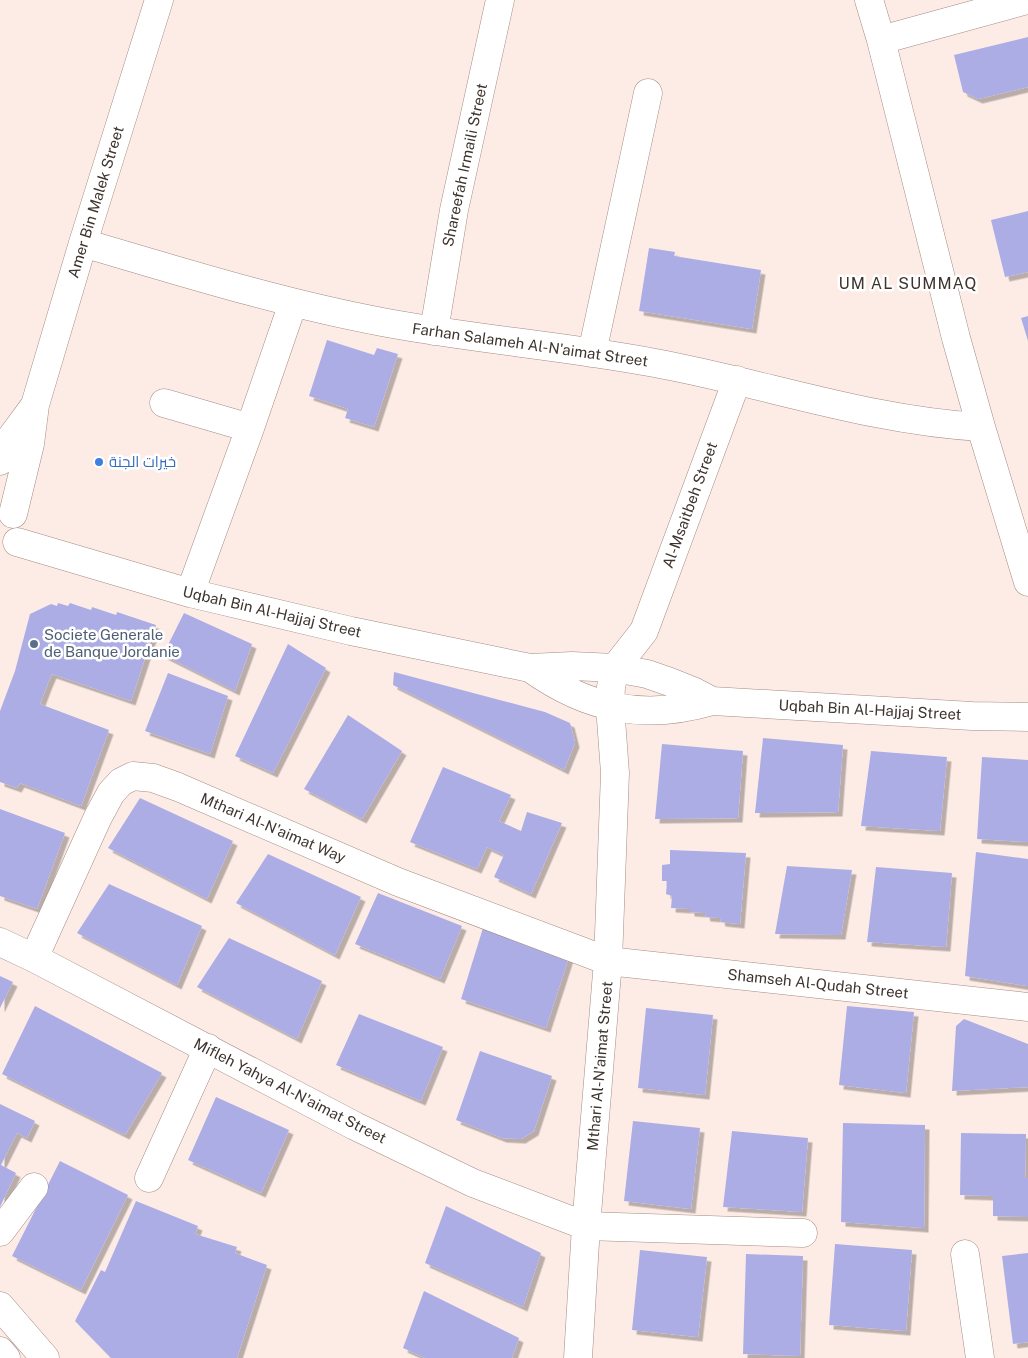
<svg xmlns="http://www.w3.org/2000/svg" width="1028" height="1358" viewBox="0 0 1028 1358" font-family="'Public Sans',Cairo,sans-serif">
	<defs>
		<filter id="shadow"><feDropShadow dx="4.5" dy="4.5" stdDeviation="0" flood-color="#0004"/></filter>
	</defs>
	<rect width="100%" height="100%" fill="#fdece6"/>
	<path fill="#adade6" filter="url(#shadow)" d="M1028 37V87L978 99 963 92 954 55Z
		M1028 211V272L1005 277 991 220Z
		M649 248 675 252 674 256 761 270 752 329 639 311Z
		M1028 316V341L1021 318Z
		M327 340 374 355 377 348 398 354 374 427 345 418 348 409 309 396Z
		M58 603 68 606 70 603 91 610 92 607 116 615 117 612 156 625 131 701 52 674 48 683 40 704 109 730 81 806 20 783 17 788 0 782V711L15 671 30 614 51 604 57 606Z
		M184 613 252 644 235 691 163 655Z
		M288 644 326 668 273 773 235 756Z
		M394 672 545 712 570 723 575 743 564 770 393 685Z
		M168 673 228 696 210 754 145 731Z
		M348 715 402 751 362 819 304 789Z
		M763 738 843 745 838 812 755 813Z
		M662 744 743 751 738 818 655 819Z
		M871 751 947 757 940 831 861 826Z
		M982 757 1028 760V842L977 839Z
		M443 767 511 795 499 821 521 831 527 812 562 823 531 894 494 877 504 855 487 847 477 869 410 842Z
		M140 798 233 841 207 899 108 848Z
		M0 809 65 833 37 909 0 896Z
		M670 850 746 853 740 924 721 922 720 918 706 917 705 913 690 912V909L671 908 672 896 666 894 667 881H662V865L670 864Z
		M976 852 1028 859V986L965 976Z
		M268 854 361 897 335 955 236 903Z
		M787 866 852 870 841 935 775 934Z
		M876 867 952 873 946 947 867 942Z
		M109 884 202 926 177 985 77 933Z
		M378 893 462 926 440 979 355 944Z
		M483 928 569 957 546 1028 461 999Z
		M229 938 322 981 297 1039 197 987Z
		M0 976 13 982 0 1008Z
		M35 1006 162 1073 125 1135 2 1074Z
		M847 1006 914 1012 906 1093 839 1085Z
		M646 1008 713 1015 705 1095 638 1088Z
		M359 1014 443 1047 421 1101 336 1065Z
		M964 1019 1028 1044V1087L952 1091 956 1026Z
		M480 1051 552 1076 534 1131 521 1139 502 1138 456 1120Z
		M216 1097 289 1130 261 1193 188 1160Z
		M0 1104 35 1121 27 1138 17 1133 1 1165 16 1173 0 1207Z
		M633 1121 700 1128 691 1209 624 1201Z
		M843 1123 925 1125 924 1228 841 1222Z
		M732 1131 808 1138 802 1212 723 1207Z
		M961 1133 1026 1134 1025 1178H1028V1217L993 1216V1196L960 1195Z
		M60 1161 128 1195 81 1290 12 1256Z
		M136 1201 198 1226 195 1234 237 1247 235 1253 267 1265 237 1358H111L75 1321 101 1270 105 1272Z
		M446 1206 541 1253 523 1307 425 1263Z
		M835 1244 912 1250 906 1331 829 1325Z
		M640 1250 707 1257 698 1337 632 1330Z
		M1028 1253V1342L1013 1344 1002 1256Z
		M746 1254 803 1256 800 1356 743 1354Z
		M424 1291 519 1338 512 1358H425L403 1348Z"/>
	<g fill="none" stroke-linecap="round" stroke-linejoin="round">
		<g stroke="#a58c82" stroke-width="29">
			<path id="minor" d="M869 0 881 40 956 338 981 427 1028 582
				M881 40 1027 0
				M83 243C182 272 281 303 382 322 472 339 565 346 655 363 764 383 870 421 981 427
				M434 331 454 210 500 0
				M592 353 648 93
				M164 403 250 428
				M0 461 10 439 33 408
				M13 514 30 444 35 405 83 243 159 0
				M17 542 190 593 351 631 530 668 572 666 615 668 647 674 670 682 695 692 712 701
				M190 593 250 428 293 303
				M530 668C587 709 644 721 712 701L972 716 1028 717
				M0 942 34 958 355 1126 473 1183 586 1226 803 1233
				M34 958 98 817 111 793 121 782 133 776 153 778 178 787 398 882 608 961 1028 1007
				M149 1178 208 1048
				M0 1232 34 1187
				M965 1254 980 1358
				M0 1306 45 1358
				M0 1351 6 1358
				M578 1358 586 1226 608 961 615 773 610 706 611 687 615 668 644 631 737 380"/>
		</g>
		<use href="#minor" stroke="#fff" stroke-width="28"/>
	</g>
	<circle fill="#3f7fe0" stroke="#fff" stroke-width="2" cx="99" cy="462" r="5"/>
	<circle fill="#5c6f8a" stroke="#fff" stroke-width="2" cx="34" cy="644" r="5"/>
	<g text-anchor="middle" stroke-width="5" stroke-linejoin="round" paint-order="stroke">
		<g font-size="15" fill="#3e342f" stroke="#fff">
			<text transform="translate(465 165) rotate(-78)" y="5">Shareefah Irmaili Street</text>
			<text transform="translate(96 202) rotate(-73)" y="5">Amer Bin Malek Street</text>
			<text transform="translate(530 345) rotate(8)" y="5">Farhan Salameh Al-N'aimat Street</text>
			<text transform="translate(690 505) rotate(-70)" y="5">Al-Msaitbeh Street</text>
			<text transform="translate(272 612) rotate(13)" y="5">Uqbah Bin Al-Hajjaj Street</text>
			<text transform="translate(870 710) rotate(3)" y="5">Uqbah Bin Al-Hajjaj Street</text>
			<text transform="translate(273 828) rotate(23)" y="5">Mthari Al-N'aimat Way</text>
			<text transform="translate(818 984) rotate(6)" y="5">Shamseh Al-Qudah Street</text>
			<text transform="translate(600 1066) rotate(-85)" y="5">Mthari Al-N'aimat Street</text>
			<text transform="translate(290 1091) rotate(27)" y="5">Mifleh Yahya Al-N'aimat Street</text>
		</g>
		<g font-size="15" fill="#366cbe" stroke="#fff" text-anchor="start">
			<text x="109" y="467">خيرات الجنة</text>
		</g>
		<g font-size="15" fill="#4e5e75" stroke="#fff" text-anchor="start">
			<text x="44" y="640">Societe Generale<tspan x="44" dy="17">de Banque Jordanie</tspan></text>
		</g>
		<g font-size="16" letter-spacing="1" fill="#3e342f" stroke="#fff">
			<text x="908" y="289">UM AL SUMMAQ</text>
		</g>
	</g>
</svg>
